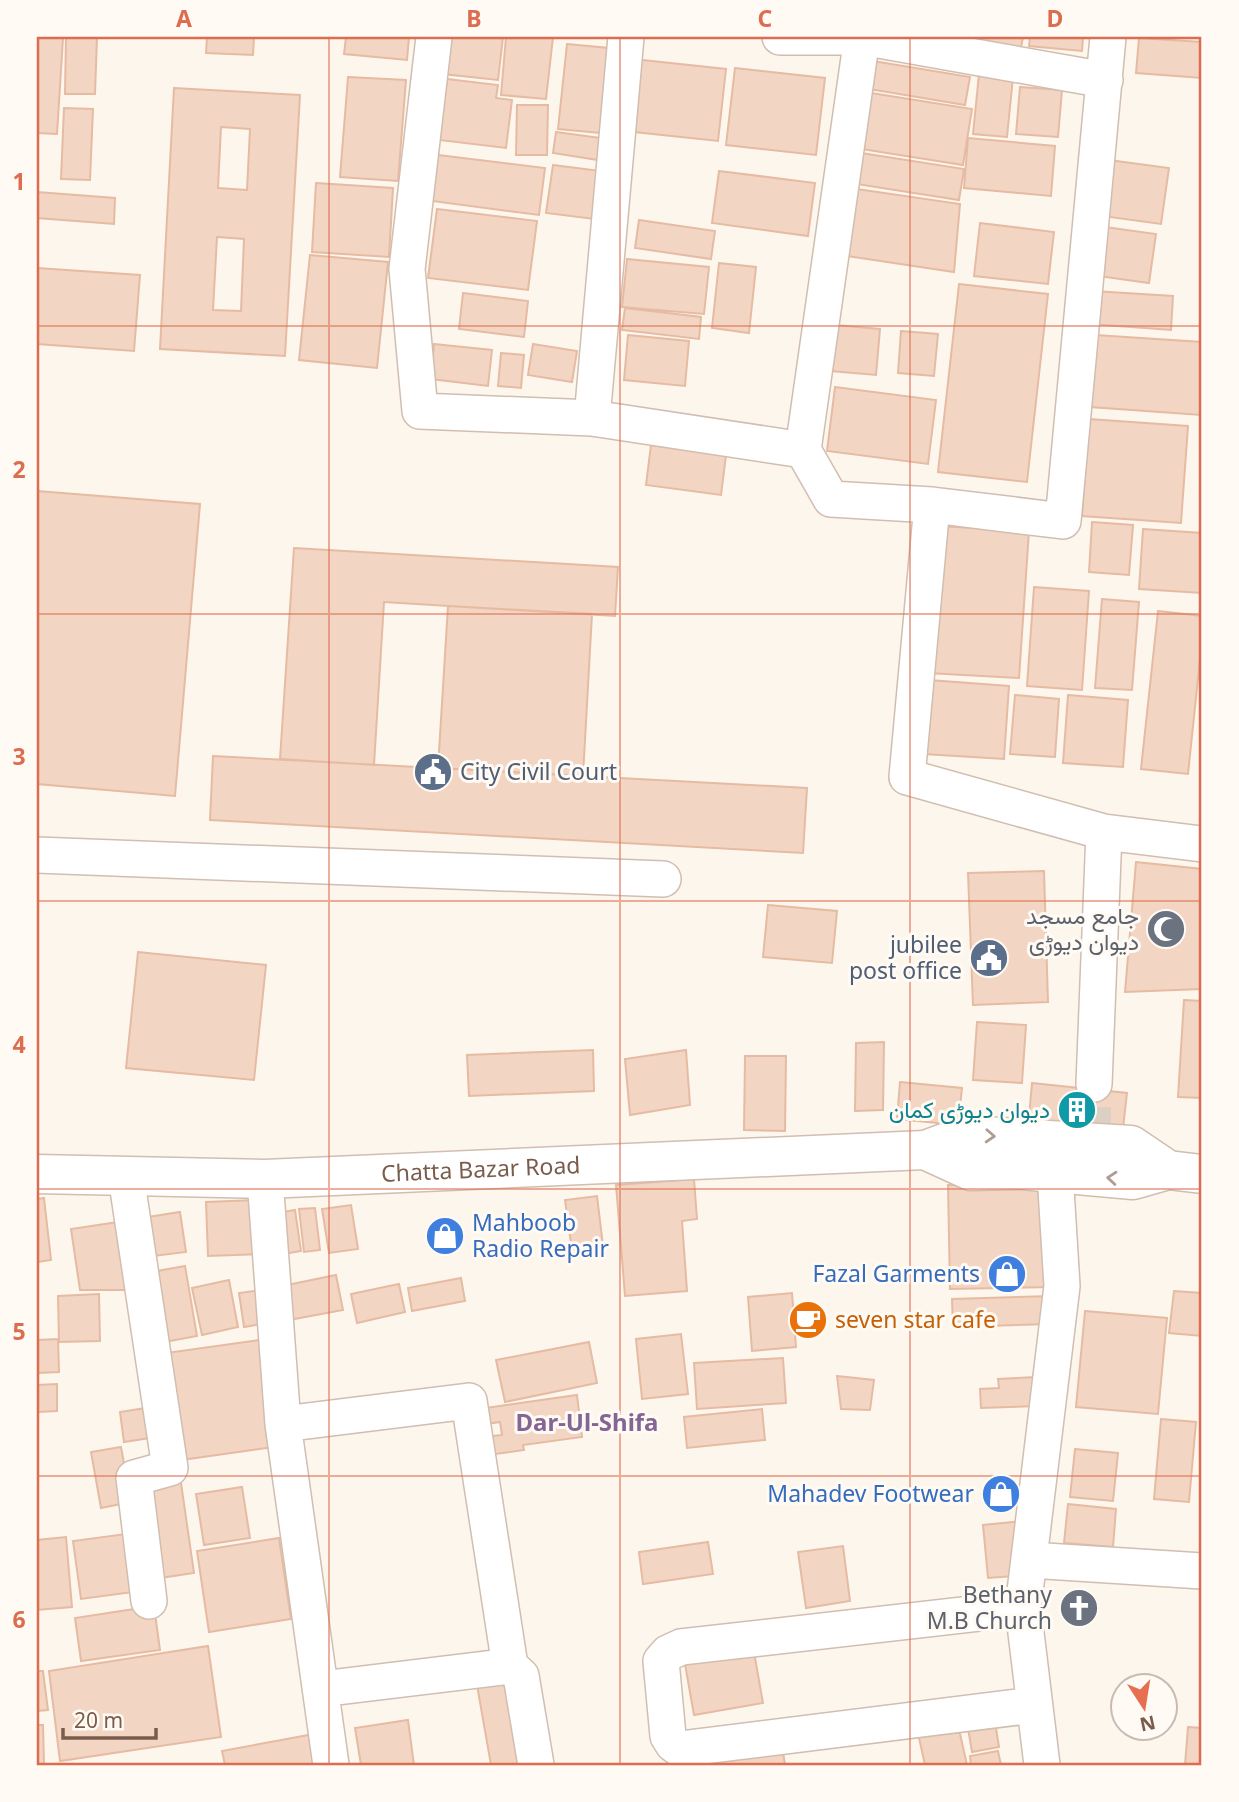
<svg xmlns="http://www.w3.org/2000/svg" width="1239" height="1802" viewBox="0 0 1239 1802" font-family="'Noto Sans',Vazirmatn,sans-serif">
	<rect width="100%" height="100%" fill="#fdf6ec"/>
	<path fill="#f3d5c3" stroke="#e6bba3" stroke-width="2" fill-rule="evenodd" d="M37 37 63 38 57 134 37 133Z
		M66 37H97L95 94H65Z
		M207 37H254L253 55 206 53Z
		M346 37H409L407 60 344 54Z
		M448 37H503L498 80 443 74Z
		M506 37H553L546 99 501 95Z
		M918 37H1023L1020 53Z
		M1030 37H1083L1082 51 1029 46Z
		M1139 38 1202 42V78L1136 73Z
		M567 44 609 48 600 133 558 129Z
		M633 59 726 69 718 141 625 131Z
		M867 60 970 77 965 105 863 88Z
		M735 68 825 78 816 155 726 145Z
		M979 74 1013 77 1007 137 973 134Z
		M348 77 406 80 398 181 340 177Z
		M447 79 498 85 496 98 512 100 506 148 439 140Z
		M1020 87 1062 90 1058 137 1016 134Z
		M174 88 300 95 285 356 160 349ZM221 127 250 129 247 190 218 188ZM217 237 244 239 241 311 213 310Z
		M865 92 972 109 963 165 855 148Z
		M517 105H548L547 155H516Z
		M64 108 93 109 90 180 61 179Z
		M556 132 601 138 598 160 553 153Z
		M968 138 1055 146 1051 196 964 188Z
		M855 152 964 169 959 200 850 183Z
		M438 155 545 168 539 215 432 201Z
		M1109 160 1169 168 1161 224 1102 216Z
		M553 165 601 171 594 219 546 213Z
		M719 171 815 183 808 236 712 223Z
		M316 183 393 188 389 257 312 252Z
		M850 188 960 204 954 272 840 255Z
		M37 192 115 198 114 224 37 218Z
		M437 209 537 221 528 290 428 278Z
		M639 220 715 231 711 259 635 248Z
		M980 223 1054 232 1048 284 974 276Z
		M1105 227 1156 234 1149 283 1098 276Z
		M310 255 388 262 377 368 299 360Z
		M627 259 709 267 704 314 622 307Z
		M719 263 756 267 749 333 712 328Z
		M37 268 140 275 134 351 37 344Z
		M959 284 1048 294 1027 482 938 472Z
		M1093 291 1173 296 1171 330 1091 324Z
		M463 293 528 301 524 337 459 329Z
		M625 308 701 317 699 339 622 330Z
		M835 325 880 329 876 375 831 371Z
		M901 331 938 334 934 376 898 373Z
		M628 335 689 341 685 386 624 380Z
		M1095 335 1202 342 1201 415 1090 407Z
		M434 344 492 350 488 386 431 379Z
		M533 344 577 351 572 382 528 375Z
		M501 353 524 355 521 388 498 386Z
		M835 387 936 400 928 464 827 451Z
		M1089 419 1188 426 1181 523 1082 516Z
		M651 445 726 455 721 495 646 485Z
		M37 491 200 504 175 796 37 784Z
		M1092 522 1133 525 1129 575 1089 572Z
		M938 526 1029 531 1019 678 928 673Z
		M1143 529 1202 533V593L1139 589Z
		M294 548 618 567 615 616 384 602 374 765 280 759Z
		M1034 587 1089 591 1082 690 1027 686Z
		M1102 599 1139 602 1132 690 1095 688Z
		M448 606 592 614 583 776 438 768Z
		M1158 611 1202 616V640L1188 774 1141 769Z
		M929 680 1009 686 1004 759 924 754Z
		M1015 695 1059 699 1055 757 1010 754Z
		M1068 695 1128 700 1123 767 1063 763Z
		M213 756 807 788 803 853 210 820Z
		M1136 862 1202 869V989L1125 992Z
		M1044 871 1048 1002 973 1005 968 873Z
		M768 905 837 911 832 963 763 957Z
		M138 952 266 965 254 1080 126 1068Z
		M1184 1000 1202 1001V1098L1178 1097Z
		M977 1022 1026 1025 1022 1083 973 1080Z
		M884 1042 883 1110 855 1111 856 1043Z
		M593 1050 594 1091 469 1096 467 1055Z
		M686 1050 690 1105 630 1115 625 1059Z
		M745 1056H786L785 1131 744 1130Z
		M900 1082 962 1088 958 1125 897 1119Z
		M1032 1083 1127 1093 1122 1137 1028 1128Z
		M694 1179 697 1219 682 1221 687 1291 625 1296 616 1185Z
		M1048 1183 1050 1287 950 1289 948 1185Z
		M597 1196 604 1254 573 1258 565 1200Z
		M44 1198 51 1260 37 1262V1199Z
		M259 1200 261 1254 208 1256 206 1202Z
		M351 1205 358 1249 329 1253 322 1209Z
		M315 1208 320 1250 304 1252 299 1209Z
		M295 1210 301 1251 283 1254 277 1213Z
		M180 1212 186 1252 146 1257 141 1218Z
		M125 1221 136 1290H80L71 1229Z
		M185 1266 197 1336 159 1343 146 1273Z
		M336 1275 343 1310 289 1320 282 1286Z
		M461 1278 465 1301 412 1311 408 1288Z
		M229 1280 238 1327 202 1335 192 1288Z
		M399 1284 405 1312 357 1323 351 1294Z
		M261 1290 267 1323 244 1327 239 1293Z
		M1174 1291 1202 1293V1336L1169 1333Z
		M792 1293 796 1347 752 1351 748 1297Z
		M99 1294 100 1341 59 1342 58 1296Z
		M1050 1296 1051 1324 953 1327 952 1299Z
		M1085 1311 1167 1318 1158 1414 1076 1407Z
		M681 1334 688 1394 642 1399 636 1339Z
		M58 1339 59 1372 37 1373V1340Z
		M259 1340 274 1447 174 1461 159 1354Z
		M589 1342 597 1383 505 1402 496 1360Z
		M783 1358 786 1403 697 1409 694 1363Z
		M837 1376 874 1380 870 1410 841 1409Z
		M1036 1377 1037 1406 981 1408 980 1389 999 1388 998 1379Z
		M57 1384V1411L37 1412V1385Z
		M577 1395 582 1437 523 1445 524 1450 487 1455 485 1437 502 1435 500 1422 487 1424 485 1408Z
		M152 1407 157 1437 124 1442 120 1412Z
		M762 1409 765 1440 687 1448 684 1417Z
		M1161 1419 1196 1422 1189 1502 1154 1499Z
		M121 1447 131 1502 101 1508 91 1452Z
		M1075 1449 1118 1453 1113 1501 1070 1497Z
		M181 1483 194 1573 160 1578 147 1488Z
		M242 1487 250 1538 204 1545 196 1494Z
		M1068 1504 1116 1509 1113 1547 1064 1543Z
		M1022 1521 1027 1575 988 1578 983 1525Z
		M133 1533 141 1591 81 1599 73 1541Z
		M66 1537 72 1607 37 1610V1540Z
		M279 1538 291 1619 209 1632 197 1551Z
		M708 1542 713 1574 643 1584 639 1552Z
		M843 1546 850 1601 806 1608 798 1552Z
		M154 1606 160 1650 81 1661 75 1618Z
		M208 1646 221 1737 60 1761 49 1671Z
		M754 1652 763 1703 694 1715 685 1664Z
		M37 1671H43L48 1710 37 1711Z
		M516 1678 531 1765H491L477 1685Z
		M956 1716 967 1765H925L916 1724Z
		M408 1720 414 1765H361L355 1728Z
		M995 1722 999 1747 972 1752 968 1728Z
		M37 1725H43L44 1765H37Z
		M1188 1727 1202 1728V1765H1185Z
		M314 1734 319 1765H225L222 1751Z
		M782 1745 785 1765H675V1762Z
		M998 1751 1001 1765H971L970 1756Z"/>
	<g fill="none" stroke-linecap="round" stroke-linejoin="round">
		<path stroke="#dcd0c4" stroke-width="35" stroke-dasharray="35 18" stroke-linecap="butt" d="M1093 1142 1094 1084"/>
		<g stroke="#d1beb0" stroke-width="38">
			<path id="minor" d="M434 37 407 269 420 411 592 418 803 450 831 499 932 505 1063 521 1108 37
				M780 37H847
				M862 37 1105 80
				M592 418 626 37
				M803 450 862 37
				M932 505 907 777 1104 832 1202 844
				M37 855 663 879
				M1094 1084 1104 832
				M126 1176 170 1468 134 1478 149 1601
				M265 1179 283 1424 331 1765
				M283 1424 469 1401 510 1666 521 1676 536 1765
				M1030 1560 1202 1571
				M1023 1608 681 1647 668 1653 661 1661 668 1736 673 1744 680 1749 1034 1705
				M321 1689 510 1666
				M1042 1765 1023 1608 1062 1286 1055 1173"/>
		</g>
		<g stroke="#d1beb0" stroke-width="41">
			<g id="tertiary">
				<path d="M925 1150 971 1171 1022 1170 1133 1180 1168 1170 1202 1174"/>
				<path id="s1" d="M37 1174 265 1179 925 1150 966 1135 1131 1145 1168 1170"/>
			</g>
		</g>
		<use href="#minor" stroke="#fff" stroke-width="35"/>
		<use href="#tertiary" stroke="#fff" stroke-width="38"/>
	</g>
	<defs><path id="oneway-chevron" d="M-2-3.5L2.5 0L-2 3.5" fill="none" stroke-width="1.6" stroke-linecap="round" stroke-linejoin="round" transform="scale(1.75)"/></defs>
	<g stroke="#af9d94">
		<use href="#oneway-chevron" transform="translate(990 1136) rotate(3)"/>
		<use href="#oneway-chevron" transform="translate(1112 1178) rotate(-175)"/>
	</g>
	<path fill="none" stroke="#dc6d51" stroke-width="2" stroke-opacity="0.55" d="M329 37V1765M620 37V1765M910 37V1765M37 326H1202M37 614H1202M37 901H1202M37 1189H1202M37 1476H1202"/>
	<defs>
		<g id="civic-disc" transform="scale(2.0125)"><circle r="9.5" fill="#5c6f8a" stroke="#fffaf3"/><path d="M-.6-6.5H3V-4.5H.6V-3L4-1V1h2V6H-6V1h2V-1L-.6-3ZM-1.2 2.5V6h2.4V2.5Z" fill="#fff"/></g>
		<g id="mosque-disc" transform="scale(2.0125)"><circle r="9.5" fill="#6b7280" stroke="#fffaf3"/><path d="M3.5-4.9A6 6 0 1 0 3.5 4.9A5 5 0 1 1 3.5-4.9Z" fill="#fff"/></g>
		<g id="building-disc" transform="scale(2.0125)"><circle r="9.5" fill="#0f9aa8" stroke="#fffaf3"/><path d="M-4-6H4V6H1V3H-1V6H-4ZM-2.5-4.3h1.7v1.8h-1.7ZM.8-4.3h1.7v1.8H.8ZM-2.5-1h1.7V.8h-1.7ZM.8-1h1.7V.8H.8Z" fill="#fff"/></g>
		<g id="shop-disc" transform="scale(2.0125)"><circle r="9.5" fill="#3f7fe0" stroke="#fffaf3"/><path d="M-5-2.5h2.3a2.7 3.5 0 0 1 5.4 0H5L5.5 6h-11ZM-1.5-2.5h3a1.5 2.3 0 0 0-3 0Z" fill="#fff"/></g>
		<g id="cafe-disc" transform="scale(2.0125)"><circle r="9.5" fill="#e8710a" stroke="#fffaf3"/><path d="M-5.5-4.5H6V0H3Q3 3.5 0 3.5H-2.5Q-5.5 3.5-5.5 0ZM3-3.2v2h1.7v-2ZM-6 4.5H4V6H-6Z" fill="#fff"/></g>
		<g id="church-disc" transform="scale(2.0125)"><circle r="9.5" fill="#6b7280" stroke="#fffaf3"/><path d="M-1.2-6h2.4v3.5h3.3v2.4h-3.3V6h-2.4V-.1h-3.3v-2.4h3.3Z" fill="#fff"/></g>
	</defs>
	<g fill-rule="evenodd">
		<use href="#civic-disc" x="433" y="772"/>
		<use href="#mosque-disc" x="1166" y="929"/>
		<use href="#civic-disc" x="989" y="958"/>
		<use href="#building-disc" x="1077" y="1110"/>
		<use href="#shop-disc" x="445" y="1236"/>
		<use href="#shop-disc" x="1007" y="1274"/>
		<use href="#cafe-disc" x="808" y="1320"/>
		<use href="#shop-disc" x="1001" y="1494"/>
		<use href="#church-disc" x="1079" y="1608"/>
	</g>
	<g text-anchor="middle" stroke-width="6" stroke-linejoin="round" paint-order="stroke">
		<g font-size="23" fill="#4e5e75" stroke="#fffaf3" text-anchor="start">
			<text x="460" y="780">City Civil Court</text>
			<text x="962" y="953" text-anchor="end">jubilee<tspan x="962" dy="26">post office</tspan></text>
		</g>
		<g font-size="23" fill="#5b616d" stroke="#fffaf3" text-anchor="end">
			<text x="1139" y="924">جامع مسجد<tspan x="1139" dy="26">دیوان دیوڑی</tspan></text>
			<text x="1052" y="1603">Bethany<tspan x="1052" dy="26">M.B Church</tspan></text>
		</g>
		<g font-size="23" fill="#0d838f" stroke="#fffaf3" text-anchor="end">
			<text x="1050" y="1118">دیوان دیوڑی کمان</text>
		</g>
		<g font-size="23" fill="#7a5c4d" stroke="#fffaf3">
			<text dy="8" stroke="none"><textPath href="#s1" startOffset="444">Chatta Bazar Road</textPath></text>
		</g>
		<g font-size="23" fill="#366cbe" stroke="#fffaf3" text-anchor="end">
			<text x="472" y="1231" text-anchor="start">Mahboob<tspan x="472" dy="26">Radio Repair</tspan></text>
			<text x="980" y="1282">Fazal Garments</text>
			<text x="974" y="1502">Mahadev Footwear</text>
		</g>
		<g font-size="23" fill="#c56008" stroke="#fffaf3" text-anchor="start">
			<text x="835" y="1328">seven star cafe</text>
		</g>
		<g font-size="24" font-weight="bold" fill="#846695" stroke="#fffaf3">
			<text x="587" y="1431">Dar-Ul-Shifa</text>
		</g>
	</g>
	<rect width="1239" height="1802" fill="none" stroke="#fffaf3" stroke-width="77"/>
	<g transform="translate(1144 1707) rotate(168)"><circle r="33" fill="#fffaf3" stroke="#cabbb1" stroke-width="2"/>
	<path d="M0-5L12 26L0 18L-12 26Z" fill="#e76f51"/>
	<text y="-10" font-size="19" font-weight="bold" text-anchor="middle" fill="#7a5c4d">N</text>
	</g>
	<path d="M63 1728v10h93v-10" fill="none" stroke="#7a5c4d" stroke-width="3.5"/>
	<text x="74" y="1728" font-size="21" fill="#7a5c4d" stroke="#fffaf3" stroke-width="5" paint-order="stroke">20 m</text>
	<rect x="38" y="38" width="1162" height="1726" fill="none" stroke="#dc6d51" stroke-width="2.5"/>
	<g font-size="23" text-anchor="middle" font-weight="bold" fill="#dc6d51">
		<text x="184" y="27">A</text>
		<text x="474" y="27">B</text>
		<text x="765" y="27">C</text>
		<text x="1055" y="27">D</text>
		<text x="19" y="190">1</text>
		<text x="19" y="478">2</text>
		<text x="19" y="765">3</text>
		<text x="19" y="1053">4</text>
		<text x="19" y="1340">5</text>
		<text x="19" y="1628">6</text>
	</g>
</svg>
